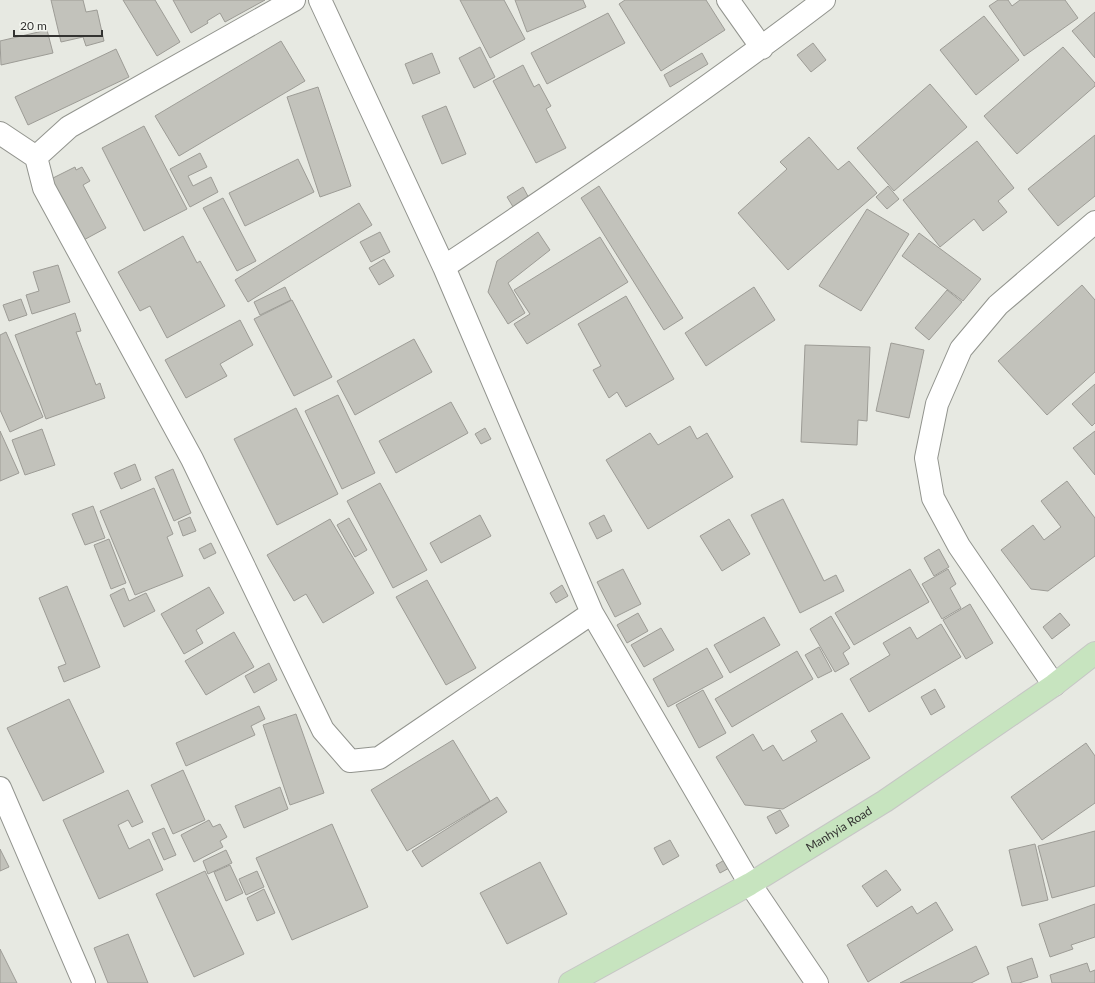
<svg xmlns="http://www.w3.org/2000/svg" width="1095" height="983" viewBox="0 0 1095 983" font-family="Lato,sans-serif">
	<rect width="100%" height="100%" fill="#e7e9e2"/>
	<path fill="#c2c2bb" stroke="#9d9c96" d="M51 0H83L86 12 97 10 104 41 86 46 83 37 61 42Z
		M123 0H155L180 42 157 56Z
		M173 0H265L225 22 220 13 207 21 208 23 191 33Z
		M460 0H504L525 39 490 58Z
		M515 0H583L586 7 527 32Z
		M625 0H706L725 30 661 71 619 4Z
		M998 0H1008L1012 6 1020 0H1065L1078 18 1024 56 989 6Z
		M1095 12V58L1072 31Z
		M608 13 625 43 547 84 531 53Z
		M984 16 1019 60 976 95 940 50Z
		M47 30 53 53 1 65 0 41Z
		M281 41 305 81 179 156 155 116Z
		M813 43 826 60 811 72 797 55Z
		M480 47 495 77 474 88 459 58Z
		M1063 47 1095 83V86L1017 154 984 116Z
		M116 49 129 77 28 125 15 97Z
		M432 53 440 73 413 84 405 64Z
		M702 53 708 64 670 87 664 75Z
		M523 65 534 87 539 84 551 106 546 109 566 148 536 163 493 81Z
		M930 84 967 127 894 191 857 148Z
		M318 87 351 186 320 197 287 97Z
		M446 106 466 154 442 164 422 116Z
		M144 126 187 209 144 231 102 148Z
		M1095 135V196L1058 226 1028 189Z
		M809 137 838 170 849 161 877 193 788 270 738 213 787 169 780 162Z
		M977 141 1014 188 998 201 1007 212 983 231 974 219 940 247 903 200Z
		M200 153 207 167 188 176 193 186 211 177 218 192 190 207 170 169Z
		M298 159 314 192 245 226 229 193Z
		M75 167 76 170 82 167 90 181 83 185 106 228 80 242 49 180Z
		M599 186 683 318 664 330 581 198Z
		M888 186 899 199 887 209 876 197Z
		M523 187 530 200 515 210 507 197Z
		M223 198 256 261 237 271 203 208Z
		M359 203 372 225 248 302 235 280Z
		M867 209 909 234 861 311 819 286Z
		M380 232 390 252 371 262 360 242Z
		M538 232 550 250 508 283 525 313 508 324 488 292 497 261Z
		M919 233 981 279 963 301 902 256Z
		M183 236 197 263 200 261 225 306 167 338 150 306 140 311 118 272Z
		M600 237 628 282 527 344 514 324 530 314 514 290Z
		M384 259 394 276 379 285 369 268Z
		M58 265 70 302 32 314 26 295 39 291 33 272Z
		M1082 285 1095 300V372L1047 415 998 361Z
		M285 287 291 300 260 315 254 302Z
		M754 287 775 320 706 366 685 333Z
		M947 290 962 302 929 340 915 328Z
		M626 296 674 379 626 407 617 392 609 398 593 370 601 366 578 324Z
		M21 299 27 315 9 321 3 305Z
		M292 300 332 377 294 396 254 319Z
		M75 313 81 331 76 332 96 385 100 383 105 398 46 419 15 335Z
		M240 320 253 345 220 364 227 376 186 398 165 360Z
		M6 332 43 417 10 432 0 410V335Z
		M414 339 432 372 355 415 337 381Z
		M891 343 924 350 909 418 876 411Z
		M805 345 870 347 867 421 858 420 857 445 801 442Z
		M1095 384V423L1092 426 1072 404Z
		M338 395 375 473 342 489 305 411Z
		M451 402 468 433 396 473 379 441Z
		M296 408 338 494 277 525 234 439Z
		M690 426 697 439 707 433 733 477 648 529 606 460 650 433 658 445Z
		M485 428 491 439 481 444 475 434Z
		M42 429 55 465 25 475 12 440Z
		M0 431 19 473 0 481Z
		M1095 431V475L1073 448Z
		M135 464 141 480 121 489 114 473Z
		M173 469 191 513 174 521 155 477Z
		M1067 481 1095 518V556L1048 591 1031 589 1001 550 1033 525 1044 540 1061 527 1041 501Z
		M380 483 427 570 393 588 347 501Z
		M154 488 173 534 167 537 183 576 135 595 100 511Z
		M783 499 824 581 836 575 844 591 800 613 751 515Z
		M93 506 105 538 85 545 72 514Z
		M480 515 491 536 441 563 430 543Z
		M604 515 612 531 597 539 589 523Z
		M190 517 196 531 183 536 178 522Z
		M349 518 367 550 355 557 337 525Z
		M330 519 374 593 323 623 306 594 294 601 267 555Z
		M729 519 750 554 722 571 700 536Z
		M109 539 126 583 111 589 94 545Z
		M211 543 216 553 204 559 199 549Z
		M939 549 949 567 934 576 924 558Z
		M623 569 641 604 615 617 597 582Z
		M910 569 929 602 854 645 835 613Z
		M948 569 956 584 950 588 961 608 942 619 922 584Z
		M427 580 476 668 446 685 396 597Z
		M562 585 568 596 556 603 550 593Z
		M67 586 100 667 64 682 58 667 66 664 39 598Z
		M209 587 224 613 196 630 203 643 184 654 161 614Z
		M124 588 129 601 146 593 155 611 124 627 110 595Z
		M970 604 993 643 966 659 943 620Z
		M638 613 648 631 627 643 617 625Z
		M1060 613 1070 625 1052 639 1043 627Z
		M831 616 850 648 843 653 849 664 835 672 810 629Z
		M764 617 780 645 730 673 714 645Z
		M941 624 961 657 869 712 850 679 890 655 883 643 910 627 917 639Z
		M661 628 674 650 644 667 631 645Z
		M234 632 254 667 206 695 185 661Z
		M819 647 832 671 818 678 805 655Z
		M707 648 723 677 668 707 653 679Z
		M797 651 813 679 732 727 715 699Z
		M269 663 277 680 254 693 245 676Z
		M935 689 945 707 931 715 921 697Z
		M703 690 726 733 699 748 676 705Z
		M69 699 104 772 43 801 7 728Z
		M259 706 265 719 251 726 255 735 186 766 176 743Z
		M842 713 870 758 783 809 745 805 716 757 753 734 763 751 773 745 783 761 817 741 811 731Z
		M296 714 324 793 290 805 263 725Z
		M453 740 490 801 407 851 371 790Z
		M1086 743 1095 756V803L1042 840 1011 797Z
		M183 770 205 820 173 834 151 785Z
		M280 787 288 809 244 828 235 806Z
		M128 790 143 822 132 827 128 820 118 825 129 849 149 839 163 870 99 899 63 820Z
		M497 797 507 812 422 867 412 851Z
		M780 810 789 826 776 834 767 817Z
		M209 820 213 827 220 824 227 837 220 841 223 847 194 862 181 835Z
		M332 824 368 907 292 940 256 858Z
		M164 828 176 855 164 860 152 833Z
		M1095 831V886L1052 898 1038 846Z
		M670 840 679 856 663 865 654 848Z
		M1035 844 1048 900 1022 906 1009 850Z
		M0 849 9 867 0 871Z
		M226 850 232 863 208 874 203 861Z
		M726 859 731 867 720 873 716 865Z
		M540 862 567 914 507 944 480 893Z
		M230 865 243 893 226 901 214 872Z
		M886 870 901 890 877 907 862 886Z
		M205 871 244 954 194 977 156 894Z
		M257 871 264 887 246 895 239 879Z
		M264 889 275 913 257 921 247 898Z
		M936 902 953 930 868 982 847 945 912 906 917 914Z
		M1095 904V937L1071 945 1073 949 1050 957 1039 924Z
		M128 934 148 983H108L94 948Z
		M976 946 989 974 971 983H900Z
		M0 949 17 983H0Z
		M1032 958 1038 977 1019 983H1012L1007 967Z
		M1087 963 1090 972 1095 970V983H1052L1050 975Z"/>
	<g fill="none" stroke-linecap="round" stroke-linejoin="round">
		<g stroke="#92948e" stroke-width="24">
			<path id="minor" d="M294 0 69 127 36 157 44 188 192 459 323 730 350 761 379 758 592 613
				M320 0 444 267 592 613 750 884 817 983
				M728 0 762 48
				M0 133 36 157
				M444 267C573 180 701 94 824 0
				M1054 685 959 546 933 498 926 458 937 404 961 349 998 305 1095 222
				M0 788 84 983"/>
		</g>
		<g stroke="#c6c6c5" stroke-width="24">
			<g id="major">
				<path id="s1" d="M570 983 750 884 885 801 1054 685 1095 653"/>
			</g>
		</g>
		<use href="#minor" stroke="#fff" stroke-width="22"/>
		<use href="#major" stroke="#c7e4bf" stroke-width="22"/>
	</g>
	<g text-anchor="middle" stroke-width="3.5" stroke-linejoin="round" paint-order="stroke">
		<g font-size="12" fill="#333331" stroke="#f4f6f0">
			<text dy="4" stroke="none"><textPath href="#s1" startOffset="310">Manhyia Road</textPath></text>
		</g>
	</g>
	<path d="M14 30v6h88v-6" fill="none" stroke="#333331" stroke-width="2"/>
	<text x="20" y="30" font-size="12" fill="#333331" stroke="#f4f6f0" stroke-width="3" paint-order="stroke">20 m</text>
</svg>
